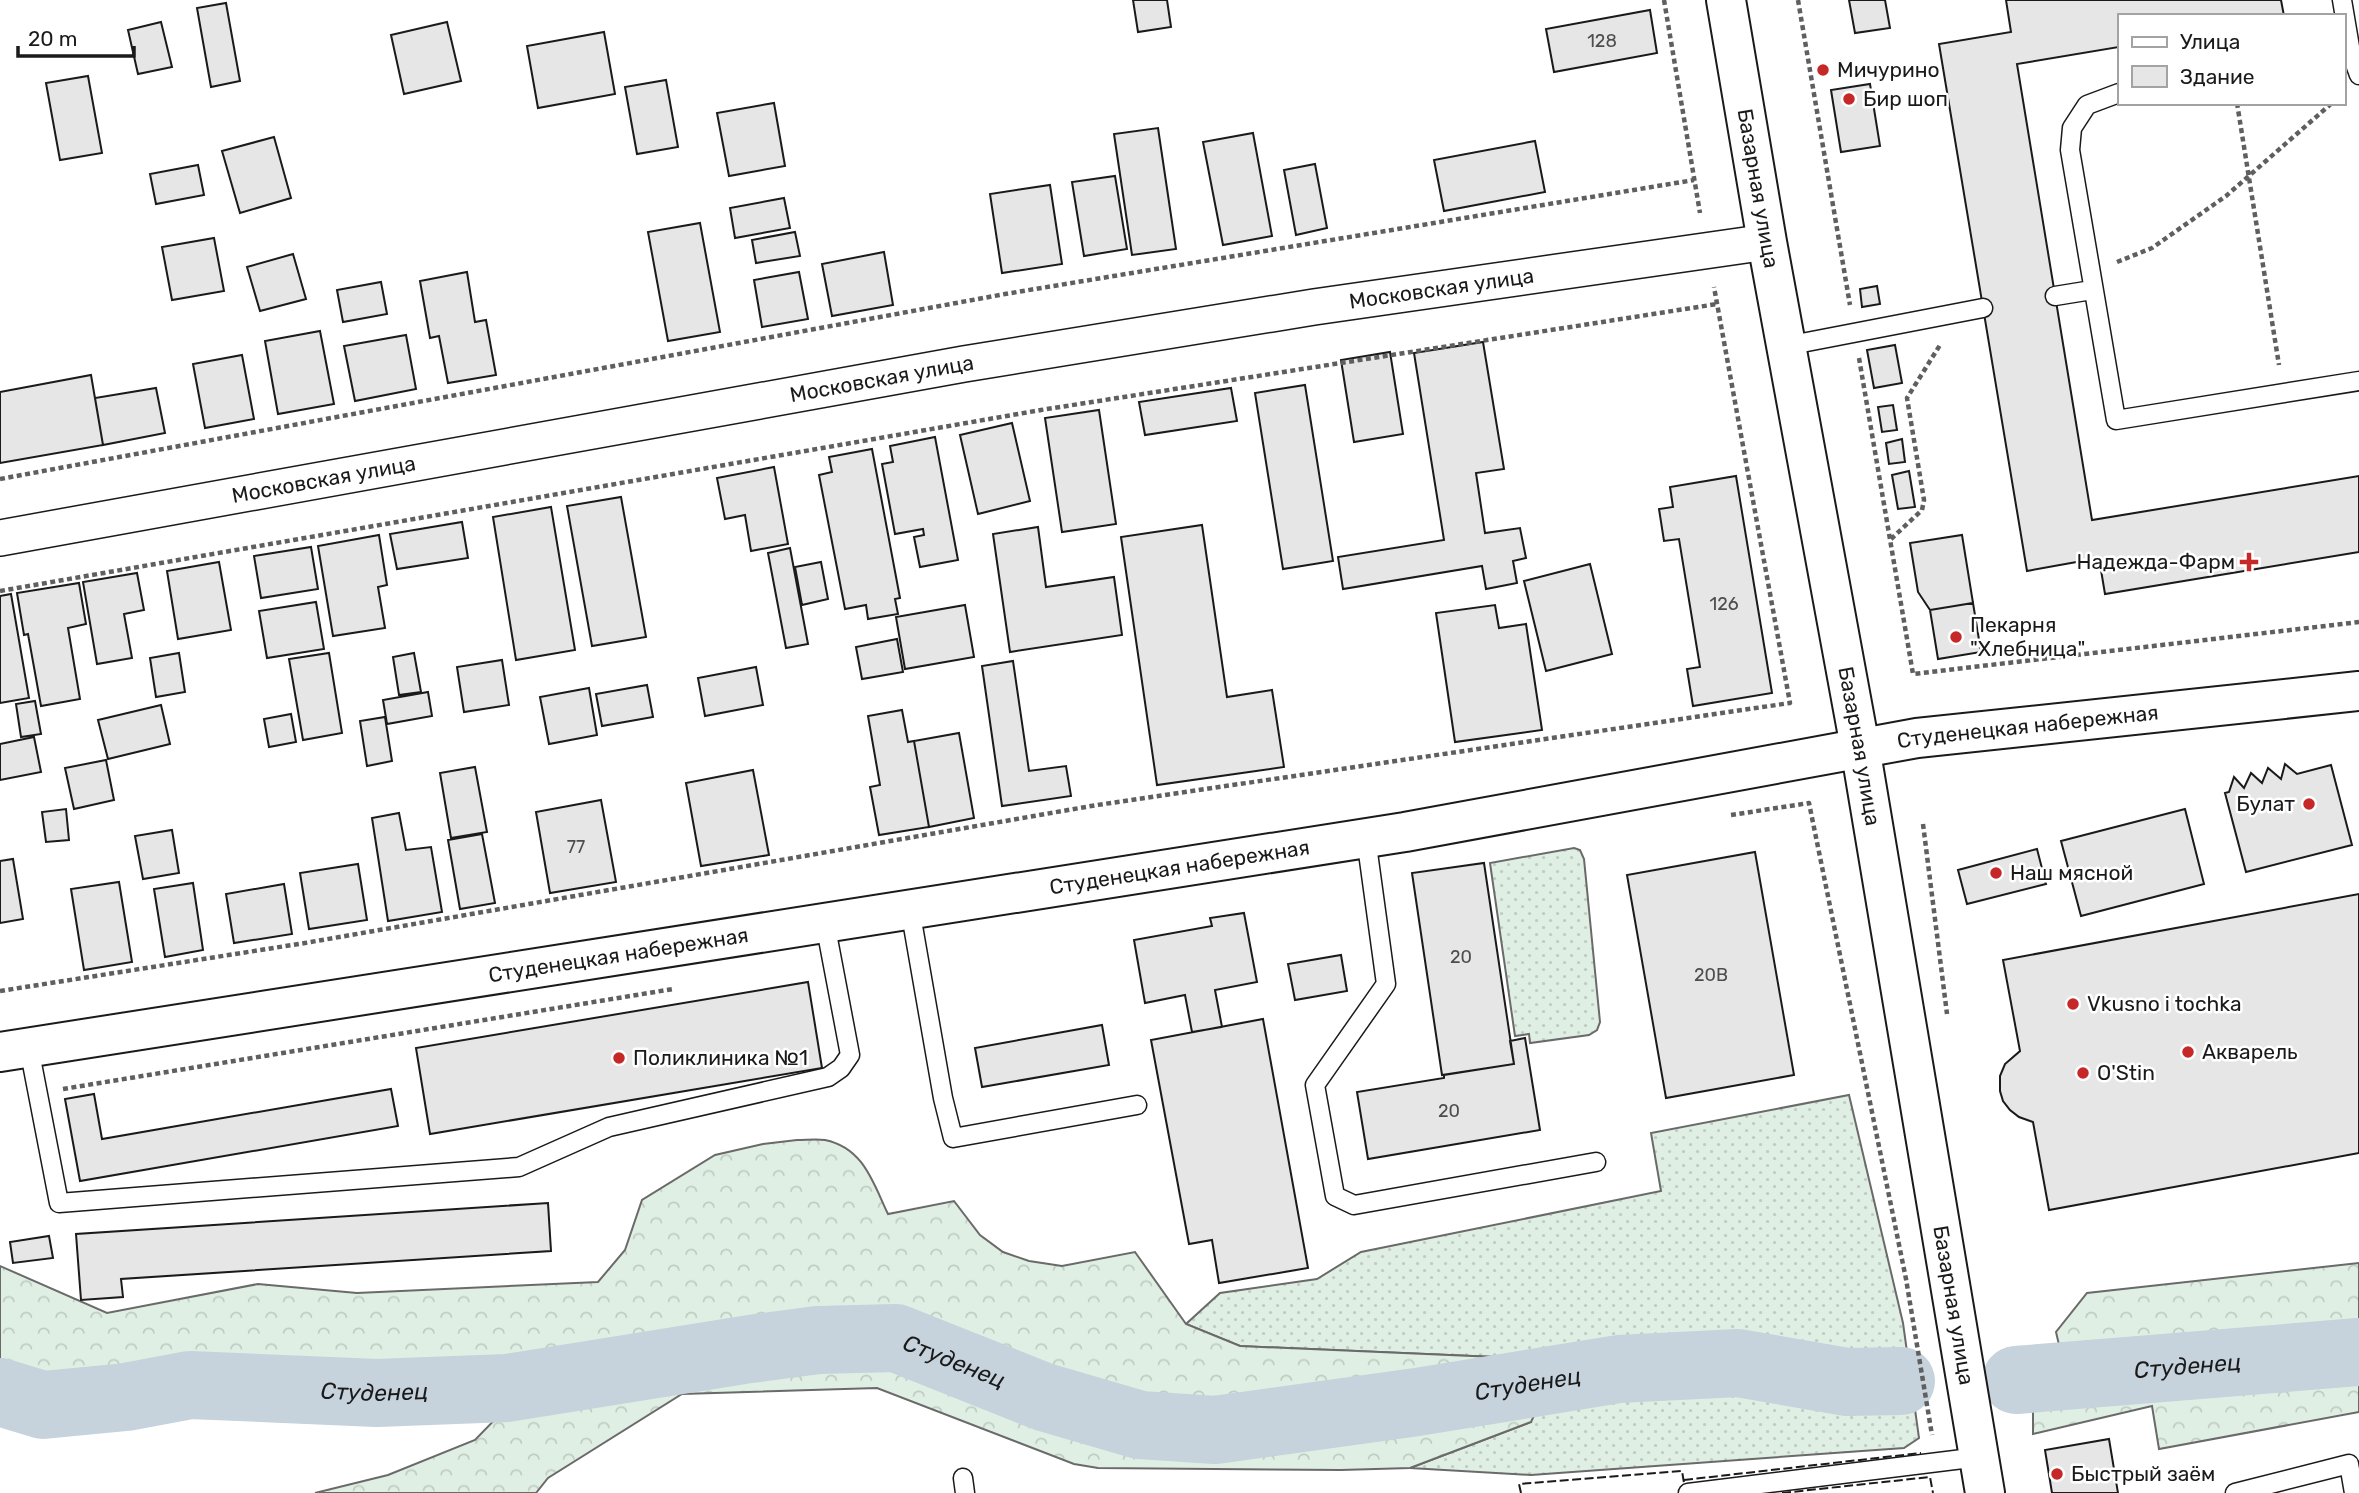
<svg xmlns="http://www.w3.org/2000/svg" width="2359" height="1493" viewBox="0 0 2359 1493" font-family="Rubik,sans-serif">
	<defs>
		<pattern id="grass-dots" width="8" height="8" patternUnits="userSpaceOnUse" patternTransform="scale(1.75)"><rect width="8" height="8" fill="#e0efe3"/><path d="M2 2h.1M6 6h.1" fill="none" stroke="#c0ccc2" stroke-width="1.8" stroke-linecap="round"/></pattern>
		<pattern id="forest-crowns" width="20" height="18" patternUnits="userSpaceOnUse" patternTransform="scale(1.75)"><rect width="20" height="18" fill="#e0efe3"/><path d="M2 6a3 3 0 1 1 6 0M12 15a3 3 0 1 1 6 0" fill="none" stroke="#c0ccc2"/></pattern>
	</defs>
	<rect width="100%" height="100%" fill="#fff"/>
	<path fill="url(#grass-dots)" stroke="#6a6a6a" stroke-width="2" d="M1574 848 1580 850 1584 859 1600 1022 1597 1030 1589 1035 1530 1043 1529 1034 1515 1036 1490 863Z
		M1849 1095 1903 1323 1919 1438 1904 1448 1531 1475 1410 1468 1531 1422 1495 1357 1240 1346 1186 1324 1220 1293 1317 1279 1361 1252 1661 1191 1651 1133Z"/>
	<path fill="url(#forest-crowns)" stroke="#6a6a6a" stroke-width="2" d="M797 1140C806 1140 817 1139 825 1140 864 1148 873 1183 888 1214L954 1201 980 1235 1003 1252 1029 1261 1062 1266 1135 1252 1186 1324 1240 1346 1495 1357 1535 1377 1542 1399 1531 1422 1410 1468 1341 1470 1098 1468 1074 1464 877 1388 682 1394 548 1478 536 1493H315L388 1475 475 1440 510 1404 497 1377 468 1364 89 1381 0 1375V1266L107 1313 258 1284 357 1293 598 1282 625 1250 642 1200 715 1155 763 1144Z
		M2359 1263V1412L2159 1449 2152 1406 2033 1434V1410L2071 1396 2056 1332 2087 1293Z"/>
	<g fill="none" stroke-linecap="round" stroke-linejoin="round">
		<g stroke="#c6d2dc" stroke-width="68">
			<path id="s1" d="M2016 1380 2359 1352"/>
			<path id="s2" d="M0 1392 43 1405 126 1397 190 1385 377 1393 507 1388 750 1349 818 1340 896 1338 1044 1397 1140 1425 1215 1430 1417 1402 1619 1369 1738 1363 1847 1382 1901 1381"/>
		</g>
	</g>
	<path fill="#e6e6e6" stroke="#1a1a1a" stroke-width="2" d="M1133 0H1167L1171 27 1138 32Z
		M1849 0H1885L1890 28 1855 33Z
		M2006 0H2281L2284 16H2119V47L2017 64 2092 520 2359 476V552L2105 594 2099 558 2027 571 1939 44 2011 32Z
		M226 3 240 81 211 87 197 8Z
		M1650 10 1657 53 1554 72 1546 29Z
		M161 22 172 67 138 74 128 30Z
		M447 22 461 81 404 94 391 35Z
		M604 32 615 94 538 108 527 46Z
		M88 76 102 153 60 160 46 83Z
		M666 80 678 147 637 154 625 87Z
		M1870 84 1880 146 1841 152 1831 90Z
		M774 103 785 166 729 176 717 113Z
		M1158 128 1176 249 1132 255 1114 134Z
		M1253 133 1272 236 1223 245 1203 142Z
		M274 137 291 198 240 213 222 151Z
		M1535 141 1545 192 1444 211 1434 160Z
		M1315 164 1327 228 1296 235 1284 170Z
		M198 165 204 195 156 204 150 174Z
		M1115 176 1127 249 1084 256 1072 182Z
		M1050 185 1062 264 1002 273 990 194Z
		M784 198 790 228 735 238 730 208Z
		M700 223 720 332 668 341 648 232Z
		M795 232 800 256 756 263 752 240Z
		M214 238 224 291 172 300 162 247Z
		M884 252 893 305 832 316 822 264Z
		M293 254 306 299 260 311 247 267Z
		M467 272 475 322 486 320 496 375 448 383 439 336 430 338 420 281Z
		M799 272 808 319 762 327 754 280Z
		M381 282 387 314 343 322 337 290Z
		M1877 286 1880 304 1862 307 1860 289Z
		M320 331 334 404 278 414 265 341Z
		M406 335 416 389 355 401 344 346Z
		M1483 342 1504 469 1476 473 1485 533 1520 528 1526 558 1513 561 1517 583 1486 589 1482 566 1343 589 1338 557 1444 540 1414 353Z
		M1895 345 1902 383 1874 388 1867 350Z
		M1390 352 1403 434 1354 442 1341 360Z
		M242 355 254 419 205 428 193 364Z
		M91 375 103 445 0 463V392Z
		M1305 385 1333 561 1283 569 1255 393Z
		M156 388 165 433 103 445 95 398Z
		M1231 388 1237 421 1145 435 1139 402Z
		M1893 405 1897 430 1882 432 1878 407Z
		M1099 410 1116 524 1062 532 1045 418Z
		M1012 423 1030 501 978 514 960 435Z
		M935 437 958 560 920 567 914 537 924 535 923 529 895 534 882 464 893 462 890 446Z
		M1902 439 1905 462 1889 464 1886 443Z
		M872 449 900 598 895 599 898 614 868 619 866 605 845 609 819 475 832 472 829 457Z
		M774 467 788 544 751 551 745 515 725 519 717 478Z
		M1909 471 1915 507 1898 509 1892 475Z
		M1736 476 1772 693 1693 706 1687 669 1700 667 1679 539 1664 541 1659 509 1673 507 1670 487Z
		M621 497 646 637 592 646 567 506Z
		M551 507 575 650 516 660 493 517Z
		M462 522 468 558 397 569 390 534Z
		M1202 525 1227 697 1272 690 1284 767 1157 785 1121 537Z
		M1038 527 1046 587 1114 577 1122 635 1010 652 993 534Z
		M379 535 387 585 378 587 385 628 333 636 318 546Z
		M1962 535 1973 603 1930 610 1918 592 1910 543Z
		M311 547 318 589 261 598 254 556Z
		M790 548 808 644 786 648 768 553Z
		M219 562 231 630 178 639 167 571Z
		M821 562 828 599 802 605 795 567Z
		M1590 564 1612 654 1546 671 1524 581Z
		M137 573 144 610 124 614 132 658 97 664 83 582Z
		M79 583 86 624 68 628 80 699 41 706 28 634 24 635 17 593Z
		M11 594 29 698 0 703V596Z
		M316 602 324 649 267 658 259 611Z
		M1973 603 1981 652 1938 659 1930 610Z
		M965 605 974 657 905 669 896 617Z
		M1495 605 1499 628 1526 624 1542 730 1455 742 1436 613Z
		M897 639 903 672 862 679 856 647Z
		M179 653 185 692 156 697 150 658Z
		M329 653 342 733 303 740 289 659Z
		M414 653 421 692 399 695 393 657Z
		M502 660 509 705 464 712 457 667Z
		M1013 661 1029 771 1066 766 1071 796 1002 806 982 666Z
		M756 667 763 705 705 716 698 678Z
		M647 685 653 717 602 726 596 694Z
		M589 688 597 735 549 744 540 697Z
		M428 692 432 716 387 724 383 700Z
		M35 701 41 734 21 737 16 704Z
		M161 705 170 744 108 759 98 720Z
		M902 710 908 742 914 741 929 827 879 835 870 787 880 785 868 716Z
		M291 714 296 742 269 747 264 719Z
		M385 717 392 761 367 766 360 721Z
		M959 733 974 818 929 827 914 741Z
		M34 737 41 772 0 780V744Z
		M106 760 114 800 74 809 65 768Z
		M2285 764 2297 774 2331 765 2352 845 2246 872 2225 793 2229 792 2234 777 2244 788 2251 773 2262 783 2268 768 2281 779Z
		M475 767 487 832 451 838 440 773Z
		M753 770 769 855 701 866 686 783Z
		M601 800 616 882 550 893 536 812Z
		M66 809 69 840 46 842 42 812Z
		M2185 809 2204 884 2081 916 2061 841Z
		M399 813 406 850 431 847 442 912 388 921 372 818Z
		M172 830 179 873 143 879 135 836Z
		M482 834 495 903 460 909 448 840Z
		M2037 849 2046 884 1967 904 1958 870Z
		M1755 852 1794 1075 1666 1098 1627 875Z
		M13 859 23 919 0 923V861Z
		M1484 863 1514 1064 1442 1075 1412 873Z
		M358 864 367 920 309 929 300 873Z
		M119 882 132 962 84 970 71 889Z
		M193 883 203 950 165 957 154 889Z
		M284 884 292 934 234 943 226 894Z
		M2359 894V1153L2049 1210 2033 1122 2019 1117 2010 1110 2003 1101 2000 1091V1076L2005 1064 2020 1051 2003 960Z
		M1244 913 1257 982 1215 990 1222 1027 1192 1032 1185 995 1145 1003 1134 940 1212 926 1210 918Z
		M1341 955 1347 991 1295 1000 1288 964Z
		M808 982 822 1068 430 1134 416 1048Z
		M1263 1019 1308 1268 1219 1283 1212 1240 1189 1244 1151 1040Z
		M1102 1025 1109 1065 982 1087 975 1048Z
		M1525 1038 1540 1130 1368 1159 1357 1092 1444 1078V1075L1514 1064 1510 1041Z
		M391 1089 398 1126 80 1181 65 1099 94 1094 102 1139Z
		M548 1203 551 1251 121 1279 123 1297 81 1300 76 1234Z
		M49 1236 53 1258 13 1263 10 1242Z
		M2109 1439 2118 1493H2052L2045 1450Z"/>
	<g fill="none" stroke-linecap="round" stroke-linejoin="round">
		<g stroke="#1a1a1a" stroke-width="21">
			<path id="service" d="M2342 0 2351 53 2343 54
				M2351 53 2359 75
				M2119 93 2087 105 2072 128 2070 150 2116 420 2359 381
				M2055 296 2092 290
				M1786 346 1983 308
				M1366 838 1386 984 1315 1085 1335 1196 1354 1205 1596 1162
				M910 909 943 1098 953 1138 1137 1105
				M29 1048 59 1203 519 1167 609 1127 828 1077 841 1068 850 1055 825 923
				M963 1478 965 1493
				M1688 1493 1979 1457
				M2235 1493 2349 1464 2354 1493"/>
		</g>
		<g stroke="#1a1a1a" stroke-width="38">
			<g id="minor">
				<path id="s3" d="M0 538 964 364 1314 307 1767 242"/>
			</g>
		</g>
		<g stroke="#1a1a1a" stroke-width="42">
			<g id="tertiary">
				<path id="s4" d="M0 1052 1405 832 1917 738 2359 691"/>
			</g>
		</g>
		<g stroke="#1a1a1a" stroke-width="42">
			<g id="secondary">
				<path id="s5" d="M1726 0 1767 242 1860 747 1985 1493"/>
			</g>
		</g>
		<path stroke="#5f5f5f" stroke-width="4.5" stroke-dasharray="5 3.5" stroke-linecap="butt" d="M1664 0 1700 213
			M1798 0 1850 305
			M2237 103 2279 365
			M2117 262 2152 248 2226 196 2332 103
			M1859 358 1913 674 2359 622
			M0 479 1005 294 1694 180
			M1891 539 1922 510 1924 500 1907 398 1940 345
			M0 591 1041 410 1717 304
			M1731 815 1809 803 1906 1279 1932 1435
			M1923 824 1947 1014
			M0 991 305 943 1097 805 1790 703 1714 287
			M63 1089 673 989"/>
		<use href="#service" stroke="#fff" stroke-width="18"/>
		<use href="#minor" stroke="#fff" stroke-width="35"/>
		<use href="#tertiary" stroke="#fff" stroke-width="38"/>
		<use href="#secondary" stroke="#fff" stroke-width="38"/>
		<path stroke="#1a1a1a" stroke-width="2" stroke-dasharray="9 3.5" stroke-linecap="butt" d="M1684 1480 1921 1453
			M1521 1493 1519 1484 1682 1471 1684 1483
			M1782 1493 1930 1477 1933 1493"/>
	</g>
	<g fill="#c62828" stroke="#fff" stroke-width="2.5">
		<circle cx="1823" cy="70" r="7"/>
		<circle cx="1849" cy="99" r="7"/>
		<path d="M2245.5 551.5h7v7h7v7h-7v7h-7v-7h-7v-7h7z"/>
		<circle cx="1956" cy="637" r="7"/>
		<circle cx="2309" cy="804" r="7"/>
		<circle cx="1996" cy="873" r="7"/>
		<circle cx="2073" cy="1004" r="7"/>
		<circle cx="2188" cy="1052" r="7"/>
		<circle cx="619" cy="1058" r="7"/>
		<circle cx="2083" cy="1073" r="7"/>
		<circle cx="2057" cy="1474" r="7"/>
	</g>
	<g text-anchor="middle" stroke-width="5" stroke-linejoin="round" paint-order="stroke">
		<g font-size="18" fill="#4d4d4d">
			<text x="1602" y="47">128</text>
			<text x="1724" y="610">126</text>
			<text x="576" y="853">77</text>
			<text x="1461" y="963">20</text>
			<text x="1711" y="981">20В</text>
			<text x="1449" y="1117">20</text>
		</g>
		<g font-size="21" fill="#1a1a1a" stroke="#fff" text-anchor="start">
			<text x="1837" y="77">Мичурино</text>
			<text x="1863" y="106">Бир шоп</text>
			<text x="2235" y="569" text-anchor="end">Надежда-Фарм</text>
			<text x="1970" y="632">Пекарня<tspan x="1970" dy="24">"Хлебница"</tspan></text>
			<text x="2295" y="811" text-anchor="end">Булат</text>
			<text x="2010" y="880">Наш мясной</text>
			<text x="2087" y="1011">Vkusno i tochka</text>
			<text x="2202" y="1059">Акварель</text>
			<text x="633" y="1065">Поликлиника №1</text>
			<text x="2097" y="1080">O'Stin</text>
			<text x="2071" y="1481">Быстрый заём</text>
		</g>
		<g font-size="21" fill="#1a1a1a" stroke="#fff">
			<text dy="7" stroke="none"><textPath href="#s5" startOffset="191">Базарная улица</textPath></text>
			<text dy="7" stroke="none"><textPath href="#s3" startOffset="1463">Московская улица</textPath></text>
			<text dy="7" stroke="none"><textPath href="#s3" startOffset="896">Московская улица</textPath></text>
			<text dy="7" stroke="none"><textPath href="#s3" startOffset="329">Московская улица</textPath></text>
			<text dy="7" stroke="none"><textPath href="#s4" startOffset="2054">Студенецкая набережная</textPath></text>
			<text dy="7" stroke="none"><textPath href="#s5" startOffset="758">Базарная улица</textPath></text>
			<text dy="7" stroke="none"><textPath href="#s4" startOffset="1194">Студенецкая набережная</textPath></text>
			<text dy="7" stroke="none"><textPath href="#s4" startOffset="626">Студенецкая набережная</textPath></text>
			<text dy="7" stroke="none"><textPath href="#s5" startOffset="1325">Базарная улица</textPath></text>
		</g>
		<g font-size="23" font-style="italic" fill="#1a1a1a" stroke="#fff">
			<text dy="8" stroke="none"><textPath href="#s2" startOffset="966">Студенец</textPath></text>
			<text dy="8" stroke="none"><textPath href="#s1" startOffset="172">Студенец</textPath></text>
			<text dy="8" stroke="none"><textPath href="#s2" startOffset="1554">Студенец</textPath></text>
			<text dy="8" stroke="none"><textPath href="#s2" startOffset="378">Студенец</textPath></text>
		</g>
	</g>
	<rect x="2118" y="14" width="228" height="91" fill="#ffffff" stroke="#a3a3a3" stroke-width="2"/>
	<rect x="2132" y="37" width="35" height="10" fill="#ffffff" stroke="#a3a3a3" stroke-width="2"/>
	<text x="2180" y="49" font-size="21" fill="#1a1a1a">Улица</text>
	<rect x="2132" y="66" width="35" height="21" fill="#e6e6e6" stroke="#a3a3a3" stroke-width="2"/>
	<text x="2180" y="84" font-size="21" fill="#1a1a1a">Здание</text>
	<path d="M18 46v10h116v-10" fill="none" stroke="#1a1a1a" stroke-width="3.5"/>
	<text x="28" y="46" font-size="21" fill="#1a1a1a" stroke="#ffffff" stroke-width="5" paint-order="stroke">20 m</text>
</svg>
